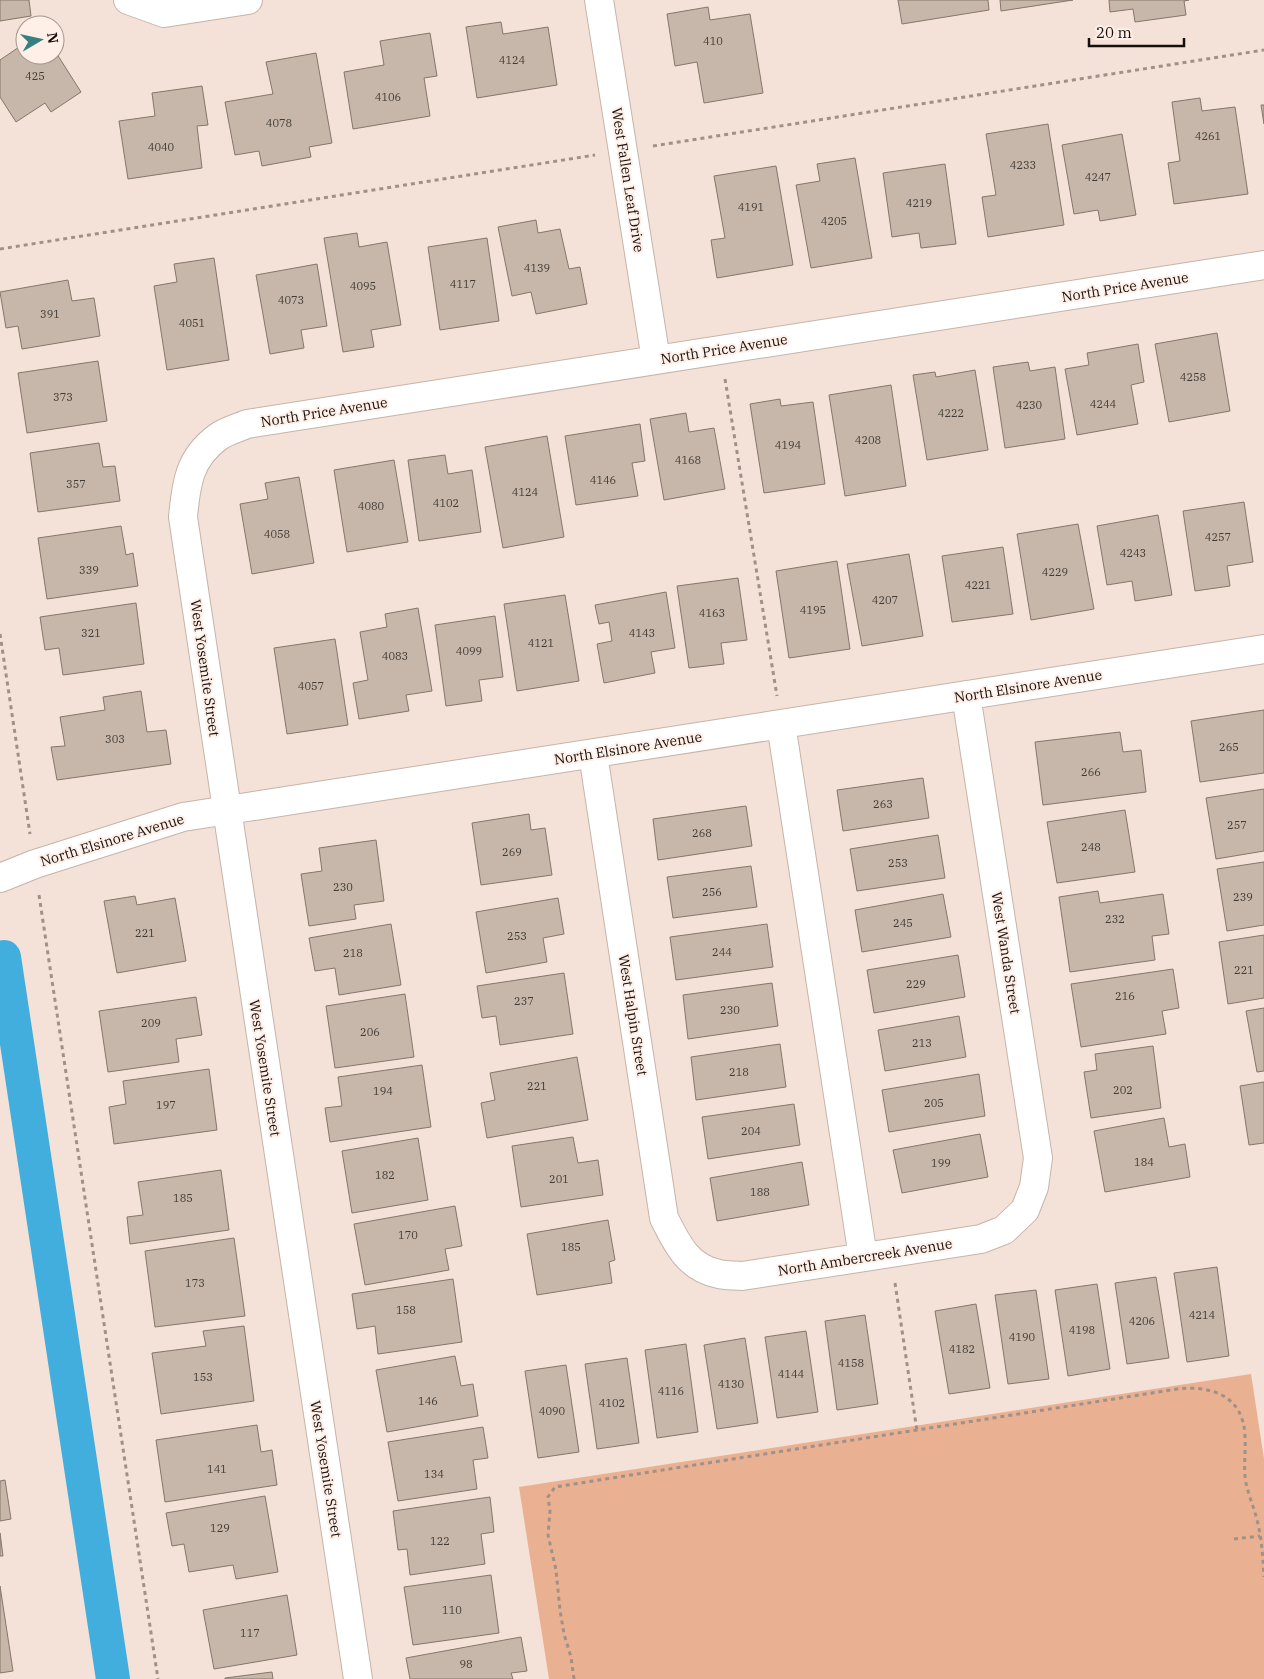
<svg xmlns="http://www.w3.org/2000/svg" width="1264" height="1679" viewBox="0 0 1264 1679" font-family="'IBM Plex Serif',serif">
	<rect width="100%" height="100%" fill="#f4e1d7"/>
	<path fill="#e9b191" d="M1251 1374 1264 1459V1679H549L519 1487Z"/>
	<g fill="none" stroke-linecap="round" stroke-linejoin="round">
		<path stroke="#41aedd" stroke-width="34" d="M4 957 113 1679"/>
	</g>
	<path fill="#c6b7aa" stroke="#84766a" d="M0 0H29L31 16 0 21Z
		M898 0H988L989 10 902 24Z
		M1000 0H1073L1001 11Z
		M1109 0H1189L1184 1 1186 15 1135 22 1133 9 1110 12Z
		M708 7 710 20 750 14 763 93 704 103 697 62 675 66 667 14Z
		M501 22 503 34 548 27 557 85 477 98 466 27Z
		M430 33 437 76 424 78 430 116 353 129 344 72 384 65 380 41Z
		M25 43V55H55V51L81 92 51 112 45 103 16 122 0 97V60Z
		M316 53 332 143 309 147 311 157 262 166 259 151 235 155 225 102 273 94 266 62Z
		M202 86 208 125 197 126 202 168 128 179 119 121 155 116 152 93Z
		M1200 98 1202 111 1235 107 1248 194 1174 204 1168 163 1180 161 1172 102Z
		M1261 105H1264V124Z
		M1048 124 1064 225 988 237 982 197 996 195 986 134Z
		M1122 134 1136 215 1100 221 1098 210 1074 214 1062 145Z
		M855 158 872 258 811 268 796 185 820 181 817 164Z
		M945 164 956 244 921 248 919 233 892 237 883 173Z
		M776 166 793 265 717 278 711 240 725 238 714 176Z
		M536 220 538 233 560 229 569 269 580 267 587 304 536 314 531 292 512 296 498 227Z
		M357 233 359 247 387 242 401 325 371 330 374 347 343 352 324 238Z
		M487 238 499 321 440 330 428 247Z
		M214 258 229 360 167 370 154 286 177 282 174 264Z
		M317 264 327 326 301 330 304 348 270 354 256 275Z
		M68 280 72 301 94 298 100 336 22 349 18 326 6 328 0 292Z
		M1217 333 1230 411 1169 422 1155 344Z
		M1138 344 1144 382 1131 385 1138 424 1077 435 1065 369 1089 365 1087 353Z
		M98 361 107 421 27 433 18 373Z
		M1028 362 1030 371 1055 367 1065 439 1005 448 993 367Z
		M975 370 988 450 927 460 913 375 935 372 936 377Z
		M891 385 906 486 845 496 829 395Z
		M780 399 781 406 813 402 825 484 764 493 750 404Z
		M686 413 689 432 714 428 725 489 664 500 650 419Z
		M640 424 645 461 632 463 638 496 576 505 565 436Z
		M547 436 564 537 503 548 485 447Z
		M99 443 103 467 115 466 120 501 38 512 30 453Z
		M445 455 448 474 472 470 481 532 419 541 408 460Z
		M394 460 408 542 347 552 334 470Z
		M299 477 314 563 252 574 240 504 268 499 265 483Z
		M1244 502 1253 562 1227 566 1230 586 1195 591 1183 511Z
		M1158 515 1172 595 1135 601 1132 581 1107 585 1097 526Z
		M1078 524 1094 609 1031 620 1017 534Z
		M121 526 126 555 133 553 138 586 47 599 38 538Z
		M1003 547 1013 614 952 622 942 556Z
		M909 554 923 636 862 646 847 564Z
		M837 561 850 649 789 658 776 571Z
		M738 578 747 640 721 643 724 664 689 668 677 586Z
		M666 592 675 648 651 652 655 673 604 683 597 644 612 641 609 622 599 624 595 605Z
		M565 595 579 681 517 691 504 604Z
		M136 603 144 664 63 675 59 648 45 650 40 617Z
		M418 608 432 691 406 695 409 711 359 719 353 683 368 680 360 632 387 627 385 614Z
		M495 616 503 677 479 680 482 701 446 706 435 625Z
		M335 639 348 725 287 734 274 648Z
		M141 691 147 732 166 730 171 764 57 780 51 747 65 746 60 717 105 710 103 697Z
		M1264 710V773L1200 782 1191 721Z
		M1120 732 1123 752 1141 750 1146 792 1043 805 1035 742Z
		M923 778 929 818 843 831 837 790Z
		M1264 789V851L1216 859 1206 798Z
		M746 806 752 846 658 860 653 819Z
		M1125 810 1135 872 1057 883 1047 822Z
		M529 814 531 830 545 828 552 875 481 885 472 823Z
		M938 835 945 878 857 891 850 849Z
		M376 840 384 901 354 905 356 919 309 926 301 874 322 871 319 848Z
		M1264 862V925L1227 931 1217 869Z
		M751 866 757 907 673 918 667 877Z
		M1098 891 1100 903 1163 894 1169 934 1152 936 1155 960 1070 972 1059 897Z
		M943 894 951 937 862 952 855 910Z
		M135 896 137 905 175 898 186 961 117 973 104 901Z
		M558 898 564 934 543 938 547 962 486 973 476 912Z
		M391 924 401 985 339 995 335 968 315 971 309 938Z
		M767 924 773 967 676 980 670 937Z
		M1264 935V998L1228 1004 1219 942Z
		M958 955 965 997 874 1013 867 970Z
		M1173 969 1179 1008 1162 1011 1166 1034 1081 1047 1071 984Z
		M564 973 573 1034 500 1045 496 1016 482 1018 477 986Z
		M772 983 778 1026 688 1039 683 995Z
		M405 994 414 1057 335 1068 326 1006Z
		M196 997 202 1035 176 1039 179 1062 108 1072 99 1011Z
		M1264 1008V1071L1257 1072 1246 1011Z
		M959 1016 966 1057 885 1071 878 1030Z
		M780 1044 786 1087 696 1100 691 1057Z
		M1153 1046 1161 1108 1091 1118 1084 1072 1097 1070 1095 1054Z
		M577 1057 588 1120 487 1138 481 1103 495 1100 490 1073Z
		M422 1065 431 1127 330 1142 325 1108 342 1106 338 1077Z
		M209 1069 217 1130 114 1144 109 1107 126 1104 123 1081Z
		M979 1074 985 1116 889 1132 882 1090Z
		M1264 1082V1143L1249 1145 1240 1086Z
		M794 1104 800 1145 708 1159 702 1117Z
		M1164 1118 1169 1147 1185 1144 1190 1177 1105 1192 1094 1131Z
		M980 1134 988 1177 902 1193 893 1150Z
		M573 1137 578 1163 598 1160 603 1195 521 1207 512 1146Z
		M418 1138 428 1200 352 1213 342 1151Z
		M802 1162 809 1205 717 1221 710 1178Z
		M221 1170 229 1230 130 1244 127 1217 143 1215 138 1182Z
		M455 1206 462 1246 445 1249 449 1270 365 1285 354 1224Z
		M608 1220 615 1260 609 1262 612 1283 537 1295 527 1234Z
		M234 1238 245 1316 155 1327 145 1251Z
		M1217 1267 1229 1356 1187 1362 1174 1273Z
		M1156 1277 1169 1358 1127 1364 1115 1283Z
		M453 1279 462 1342 378 1354 375 1326 357 1329 352 1294Z
		M1097 1284 1110 1369 1068 1376 1055 1290Z
		M1036 1290 1049 1379 1008 1384 995 1295Z
		M976 1304 990 1388 949 1394 935 1311Z
		M865 1315 878 1404 837 1410 825 1321Z
		M244 1326 254 1401 161 1414 152 1353 206 1346 203 1331Z
		M806 1331 818 1412 777 1418 765 1337Z
		M745 1338 758 1423 717 1429 704 1345Z
		M686 1344 698 1432 657 1438 645 1350Z
		M455 1356 461 1386 473 1384 478 1416 387 1432 376 1370Z
		M627 1358 639 1443 597 1449 585 1364Z
		M566 1365 579 1452 538 1458 525 1371Z
		M257 1425 261 1452 272 1450 277 1485 165 1502 156 1440Z
		M483 1427 488 1458 473 1460 477 1489 398 1501 388 1442Z
		M5 1480 11 1519 0 1521V1481Z
		M265 1496 278 1572 236 1579 233 1565 189 1572 184 1544 172 1546 166 1513Z
		M490 1497 494 1532 481 1534 485 1564 410 1575 407 1549 398 1550 393 1511Z
		M0 1533 3 1556H0Z
		M491 1575 499 1633 413 1645 404 1587Z
		M0 1586 13 1671 0 1673Z
		M287 1595 297 1655 214 1669 203 1610Z
		M521 1637 527 1671 511 1673 513 1679H410L406 1658Z
		M272 1672 273 1679H225V1678Z"/>
	<g fill="none" stroke-linecap="round" stroke-linejoin="round">
		<g stroke="#c6b4aa" stroke-width="30">
			<path id="minor" d="M128 0 164 13 248 0
				M599 0 656 360
				M781 724 863 1257
				M593 754 664 1218C677 1244 688 1268 719 1274 726 1276 735 1275 742 1276L981 1239 1004 1230 1025 1210 1034 1187 1038 1158 966 695
				M0 878 35 864 183 817 1264 649
				M358 1679 183 517C186 484 189 458 218 437 226 431 238 428 247 424L1264 265"/>
		</g>
		<path stroke="#9f9189" stroke-width="3" stroke-dasharray="4 4" stroke-linecap="butt" d="M653 146 1264 50
			M0 249 595 155
			M725 379 777 696
			M0 634 30 834
			M39 895 158 1679
			M895 1283 917 1431
			M1234 1539 1260 1536
			M574 1679 571 1657 564 1634 560 1610 556 1570 548 1535 550 1511 548 1497 555 1487 1177 1389C1212 1385 1244 1396 1245 1437 1246 1452 1243 1468 1246 1483 1249 1497 1255 1510 1258 1524 1262 1542 1263 1559 1264 1577"/>
		<use href="#minor" stroke="#fff" stroke-width="28"/>
	</g>
	<g text-anchor="middle" stroke-width="4" stroke-linejoin="round" paint-order="stroke">
		<g font-size="11" fill="#423a34">
			<text x="713" y="45">410</text>
			<text x="512" y="64">4124</text>
			<text x="35" y="80">425</text>
			<text x="388" y="101">4106</text>
			<text x="279" y="127">4078</text>
			<text x="1208" y="140">4261</text>
			<text x="161" y="151">4040</text>
			<text x="1023" y="169">4233</text>
			<text x="1098" y="181">4247</text>
			<text x="919" y="207">4219</text>
			<text x="751" y="211">4191</text>
			<text x="834" y="225">4205</text>
			<text x="537" y="272">4139</text>
			<text x="463" y="288">4117</text>
			<text x="363" y="290">4095</text>
			<text x="291" y="304">4073</text>
			<text x="50" y="318">391</text>
			<text x="192" y="327">4051</text>
			<text x="1193" y="381">4258</text>
			<text x="63" y="401">373</text>
			<text x="1103" y="408">4244</text>
			<text x="1029" y="409">4230</text>
			<text x="951" y="417">4222</text>
			<text x="868" y="444">4208</text>
			<text x="788" y="449">4194</text>
			<text x="688" y="464">4168</text>
			<text x="603" y="484">4146</text>
			<text x="76" y="488">357</text>
			<text x="525" y="496">4124</text>
			<text x="446" y="507">4102</text>
			<text x="371" y="510">4080</text>
			<text x="277" y="538">4058</text>
			<text x="1218" y="541">4257</text>
			<text x="1133" y="557">4243</text>
			<text x="89" y="574">339</text>
			<text x="1055" y="576">4229</text>
			<text x="978" y="589">4221</text>
			<text x="885" y="604">4207</text>
			<text x="813" y="614">4195</text>
			<text x="712" y="617">4163</text>
			<text x="91" y="637">321</text>
			<text x="642" y="637">4143</text>
			<text x="541" y="647">4121</text>
			<text x="469" y="655">4099</text>
			<text x="395" y="660">4083</text>
			<text x="311" y="690">4057</text>
			<text x="115" y="743">303</text>
			<text x="1229" y="751">265</text>
			<text x="1091" y="776">266</text>
			<text x="883" y="808">263</text>
			<text x="1237" y="829">257</text>
			<text x="702" y="837">268</text>
			<text x="1091" y="851">248</text>
			<text x="512" y="856">269</text>
			<text x="898" y="867">253</text>
			<text x="343" y="891">230</text>
			<text x="712" y="896">256</text>
			<text x="1243" y="901">239</text>
			<text x="1115" y="923">232</text>
			<text x="903" y="927">245</text>
			<text x="145" y="937">221</text>
			<text x="517" y="940">253</text>
			<text x="722" y="956">244</text>
			<text x="353" y="957">218</text>
			<text x="1244" y="974">221</text>
			<text x="916" y="988">229</text>
			<text x="1125" y="1000">216</text>
			<text x="524" y="1005">237</text>
			<text x="730" y="1014">230</text>
			<text x="151" y="1027">209</text>
			<text x="370" y="1036">206</text>
			<text x="922" y="1047">213</text>
			<text x="739" y="1076">218</text>
			<text x="537" y="1090">221</text>
			<text x="1123" y="1094">202</text>
			<text x="383" y="1095">194</text>
			<text x="934" y="1107">205</text>
			<text x="166" y="1109">197</text>
			<text x="751" y="1135">204</text>
			<text x="1144" y="1166">184</text>
			<text x="941" y="1167">199</text>
			<text x="385" y="1179">182</text>
			<text x="559" y="1183">201</text>
			<text x="760" y="1196">188</text>
			<text x="183" y="1202">185</text>
			<text x="408" y="1239">170</text>
			<text x="571" y="1251">185</text>
			<text x="195" y="1287">173</text>
			<text x="406" y="1314">158</text>
			<text x="1202" y="1319">4214</text>
			<text x="1142" y="1325">4206</text>
			<text x="1082" y="1334">4198</text>
			<text x="1022" y="1341">4190</text>
			<text x="962" y="1353">4182</text>
			<text x="851" y="1367">4158</text>
			<text x="791" y="1378">4144</text>
			<text x="203" y="1381">153</text>
			<text x="731" y="1388">4130</text>
			<text x="671" y="1395">4116</text>
			<text x="428" y="1405">146</text>
			<text x="612" y="1407">4102</text>
			<text x="552" y="1415">4090</text>
			<text x="217" y="1473">141</text>
			<text x="434" y="1478">134</text>
			<text x="220" y="1532">129</text>
			<text x="440" y="1545">122</text>
			<text x="452" y="1614">110</text>
			<text x="250" y="1637">117</text>
			<text x="466" y="1668">98</text>
		</g>
		<g font-size="14" fill="#16100d" stroke="#ffefe7">
			<text transform="translate(628 180) rotate(81)" y="5">West Fallen Leaf Drive</text>
			<text transform="translate(1125 287) rotate(-9)" y="5">North Price Avenue</text>
			<text transform="translate(724 349) rotate(-9)" y="5">North Price Avenue</text>
			<text transform="translate(324 412) rotate(-9)" y="5">North Price Avenue</text>
			<text transform="translate(205 668) rotate(82)" y="5">West Yosemite Street</text>
			<text transform="translate(1028 686) rotate(-9)" y="5">North Elsinore Avenue</text>
			<text transform="translate(628 748) rotate(-9)" y="5">North Elsinore Avenue</text>
			<text transform="translate(112 840) rotate(-17)" y="5">North Elsinore Avenue</text>
			<text transform="translate(1006 953) rotate(81)" y="5">West Wanda Street</text>
			<text transform="translate(633 1015) rotate(81)" y="5">West Halpin Street</text>
			<text transform="translate(265 1068) rotate(81)" y="5">West Yosemite Street</text>
			<text transform="translate(865 1257) rotate(-9)" y="5">North Ambercreek Avenue</text>
			<text transform="translate(326 1469) rotate(81)" y="5">West Yosemite Street</text>
		</g>
	</g>
	<g transform="translate(40 40) rotate(81)"><circle r="24" fill="#ffefe7" stroke="#a29690"/>
	<path d="M0-4L9 19L0 12L-9 19Z" fill="#378082"/>
	<text y="-8" font-size="14" font-weight="bold" text-anchor="middle" fill="#16100d">N</text>
	</g>
	<path d="M1089 38v8h95v-8" fill="none" stroke="#16100d" stroke-width="2.5"/>
	<text x="1096" y="38" font-size="15" fill="#16100d" stroke="#ffefe7" stroke-width="4" paint-order="stroke">20 m</text>
</svg>
